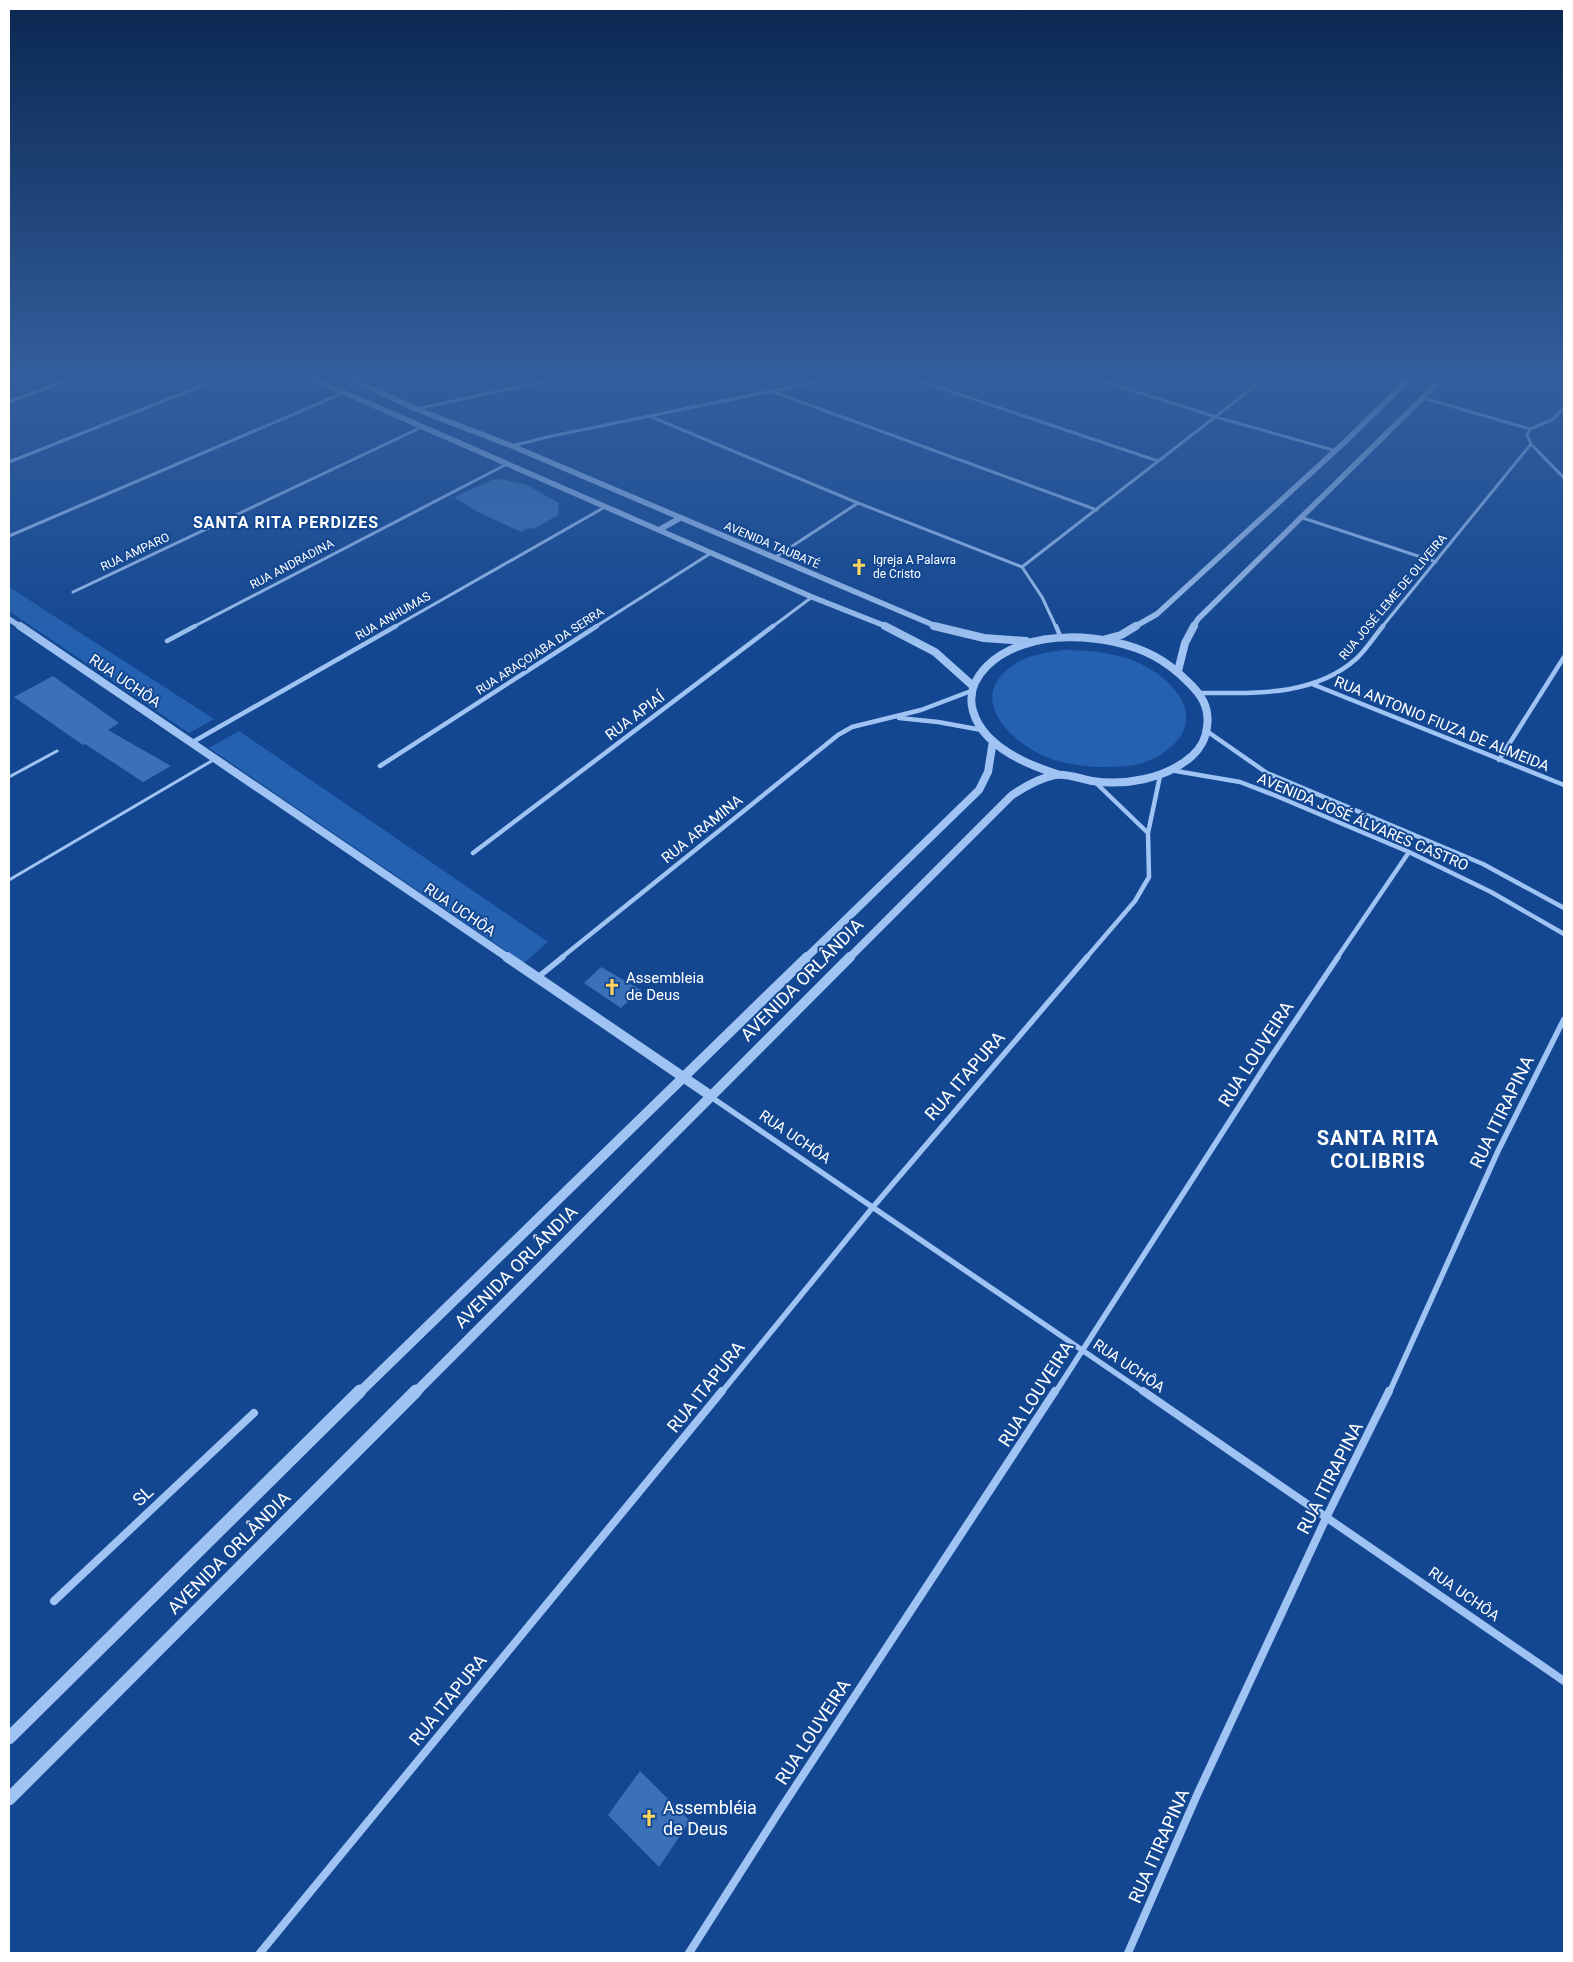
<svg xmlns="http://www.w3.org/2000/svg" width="1573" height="1962" viewBox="0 0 1573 1962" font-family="Roboto,sans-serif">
	<rect width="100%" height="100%" fill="#134791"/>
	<path fill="#2461b0" d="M9 587 214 719 189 733 9 611Z
		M1062 650C1092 650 1124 653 1150 669 1179 686 1203 719 1171 747 1161 756 1147 763 1134 765 1103 769 1066 768 1038 753 1005 736 969 696 1012 666 1026 655 1045 653 1062 650Z
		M239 731 548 942 524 963 209 748Z"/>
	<path fill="#3b71b9" d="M502 479 527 485 559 503 558 515 534 529 529 528 521 532 478 512 454 497 492 480Z
		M53 676 119 723 108 730 171 766 143 782 85 744 83 745 14 697Z
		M601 967 641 990 621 1008 584 983Z
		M640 1771 690 1821 659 1867 608 1815Z"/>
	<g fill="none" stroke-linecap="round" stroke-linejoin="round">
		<path stroke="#9fc3f2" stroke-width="3" d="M9 777 57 751
			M9 880 215 759"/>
		<path stroke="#9fc3f2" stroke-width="3" d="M902 375 1158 461
			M1083 375 1216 417 1333 450
			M1535 375 1564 382
			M771 391 1097 510
			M1423 398 1530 429
			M9 402 82 375
			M416 409 574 375
			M649 416 858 503 1022 567 1042 597 1056 627
			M1530 429 1527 435 1531 444 1564 478
			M1530 429 1552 420 1564 408
			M512 446 547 437 850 375
			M9 462 229 375
			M1300 517 1436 562
			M9 536 343 393
			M774 558 858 503
			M1022 567 1269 375
			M73 592 422 427
			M193 627 507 464
			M394 627 605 507
			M595 627 711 553
			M772 627 812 597
			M1382 627 1531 444"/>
		<path stroke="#9fc3f2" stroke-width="4.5" d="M1056 626 1061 638
			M167 641 195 626
			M1312 684 1564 785
			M1200 693C1253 693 1313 697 1356 659 1366 650 1374 637 1383 626
			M899 718 938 722 982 730
			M1208 732 1267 773 1483 864 1564 908
			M191 743 396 626
			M1499 760 1564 657
			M380 766 597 626
			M1170 770 1240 782 1274 795 1409 852 1491 892 1564 934
			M1094 781 1148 833
			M473 853 773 626
			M561 958 838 735 852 727 921 710 971 691
			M1086 958 1135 901 1149 877 1148 833 1160 776
			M1337 958 1409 852"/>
		<path stroke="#9fc3f2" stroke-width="5.5" d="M537 978 563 957
			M711 1097 1145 1393
			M721 1393 873 1207 1087 957
			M1055 1393 1269 1060 1338 957
			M1389 1393 1498 1151 1564 1019"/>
		<path stroke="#9fc3f2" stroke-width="8" d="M1143 1391 1564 1681
			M54 1601 254 1413
			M260 1953 722 1391
			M689 1953 782 1807 1055 1391
			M1128 1953 1197 1795 1327 1516 1389 1391"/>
		<path stroke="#9fc3f2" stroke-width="5.5" d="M304 375 812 597 888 627
			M343 375 416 409 512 446 938 627
			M659 530 680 518
			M9 619 21 627
			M1134 627 1157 614 1348 439 1413 375
			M1193 627 1198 619 1446 375"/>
		<path stroke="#9fc3f2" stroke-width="8" d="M20 626 508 958
			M885 626 935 652 973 686
			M934 626 984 638 1026 641
			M1106 639 1121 635 1136 626
			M1178 671 1185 643 1194 626
			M806 958 979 790 988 772 993 741
			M849 958 1011 796C1024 787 1039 778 1055 775 1068 773 1080 779 1092 781 1125 786 1166 779 1192 756 1200 749 1206 738 1207 727 1210 707 1201 694 1187 681 1177 671 1167 663 1154 656 1108 632 1026 627 987 666 975 678 968 694 973 711 983 746 1025 764 1057 774"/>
		<path stroke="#9fc3f2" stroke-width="10" d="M507 957 711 1096
			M359 1393 807 957
			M415 1393 850 957"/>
		<path stroke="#9fc3f2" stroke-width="13" d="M9 1738 360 1391
			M9 1799 416 1391"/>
	</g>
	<linearGradient id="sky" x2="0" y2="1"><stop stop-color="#0a2750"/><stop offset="0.58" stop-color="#335e9d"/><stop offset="1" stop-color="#335e9d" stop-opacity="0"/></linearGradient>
	<rect width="1573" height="649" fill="url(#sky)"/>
	<defs>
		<g id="church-bare" transform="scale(1.35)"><path d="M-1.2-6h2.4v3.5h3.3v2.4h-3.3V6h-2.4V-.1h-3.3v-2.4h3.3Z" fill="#ffd45f" stroke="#134791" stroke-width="2.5" paint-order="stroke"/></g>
	</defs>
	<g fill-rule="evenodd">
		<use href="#church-bare" x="859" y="567"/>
		<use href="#church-bare" x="612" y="987"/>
		<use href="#church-bare" x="649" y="1818"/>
	</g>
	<g text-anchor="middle" stroke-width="4" stroke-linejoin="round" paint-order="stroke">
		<g font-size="12" fill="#fff" stroke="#134791">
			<text transform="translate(772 545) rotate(23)" y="4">AVENIDA TAUBATÉ</text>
			<text transform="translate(135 552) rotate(-25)" y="4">RUA AMPARO</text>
			<text transform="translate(292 564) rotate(-28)" y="4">RUA ANDRADINA</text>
			<text transform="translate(1393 597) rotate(-50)" y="4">RUA JOSÉ LEME DE OLIVEIRA</text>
			<text transform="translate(393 616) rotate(-30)" y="4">RUA ANHUMAS</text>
			<text transform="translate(540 651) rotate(-33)" y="4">RUA ARAÇOIABA DA SERRA</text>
		</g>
		<g font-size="12" fill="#fff" stroke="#134791" text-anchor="start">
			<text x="873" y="564">Igreja A Palavra<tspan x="873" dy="14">de Cristo</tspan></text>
		</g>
		<g font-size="15" fill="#fff" stroke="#134791">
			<text transform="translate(125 681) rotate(34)" y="5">RUA UCHÔA</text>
			<text transform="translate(635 716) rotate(-37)" y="5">RUA APIAÍ</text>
			<text transform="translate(1442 724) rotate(22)" y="5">RUA ANTONIO FIUZA DE ALMEIDA</text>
			<text transform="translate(1363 822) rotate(23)" y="5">AVENIDA JOSÉ ÁLVARES CASTRO</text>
			<text transform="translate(702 829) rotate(-39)" y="5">RUA ARAMINA</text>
			<text transform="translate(460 910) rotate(34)" y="5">RUA UCHÔA</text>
			<text transform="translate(795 1137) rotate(34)" y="5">RUA UCHÔA</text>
			<text transform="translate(1129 1366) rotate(34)" y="5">RUA UCHÔA</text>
			<text transform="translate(1464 1594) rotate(35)" y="5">RUA UCHÔA</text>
		</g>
		<g font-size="15" fill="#fff" stroke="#134791" text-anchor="start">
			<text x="626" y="983">Assembleia<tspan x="626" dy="17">de Deus</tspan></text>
		</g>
		<g font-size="16" font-weight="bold" letter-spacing="1" fill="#fff" stroke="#134791">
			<text x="286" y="528">SANTA RITA PERDIZES</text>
		</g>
		<g font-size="18" fill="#fff" stroke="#134791">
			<text transform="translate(802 980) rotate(-45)" y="6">AVENIDA ORLÂNDIA</text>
			<text transform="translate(1256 1054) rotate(-57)" y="6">RUA LOUVEIRA</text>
			<text transform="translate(965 1076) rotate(-49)" y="6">RUA ITAPURA</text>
			<text transform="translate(1502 1112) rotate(-64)" y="6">RUA ITIRAPINA</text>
			<text transform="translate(516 1267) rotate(-45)" y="6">AVENIDA ORLÂNDIA</text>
			<text transform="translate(706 1387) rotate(-51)" y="6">RUA ITAPURA</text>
			<text transform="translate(1036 1394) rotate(-57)" y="6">RUA LOUVEIRA</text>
			<text transform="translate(1330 1478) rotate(-63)" y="6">RUA ITIRAPINA</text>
			<text transform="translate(143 1496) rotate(-43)" y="6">SL</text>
			<text transform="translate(229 1553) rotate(-45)" y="6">AVENIDA ORLÂNDIA</text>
			<text transform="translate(448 1700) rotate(-51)" y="6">RUA ITAPURA</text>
			<text transform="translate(813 1732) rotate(-57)" y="6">RUA LOUVEIRA</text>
			<text transform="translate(1159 1846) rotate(-66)" y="6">RUA ITIRAPINA</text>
		</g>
		<g font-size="18" fill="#fff" stroke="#134791" text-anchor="start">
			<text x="663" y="1814">Assembléia<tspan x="663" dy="21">de Deus</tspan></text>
		</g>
		<g font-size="20" font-weight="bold" letter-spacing="1" fill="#fff" stroke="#134791">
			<text x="1378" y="1145">SANTA RITA<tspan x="1378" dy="23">COLIBRIS</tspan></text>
		</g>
	</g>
	<rect width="1573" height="1962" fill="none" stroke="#ffffff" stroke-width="20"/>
</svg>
